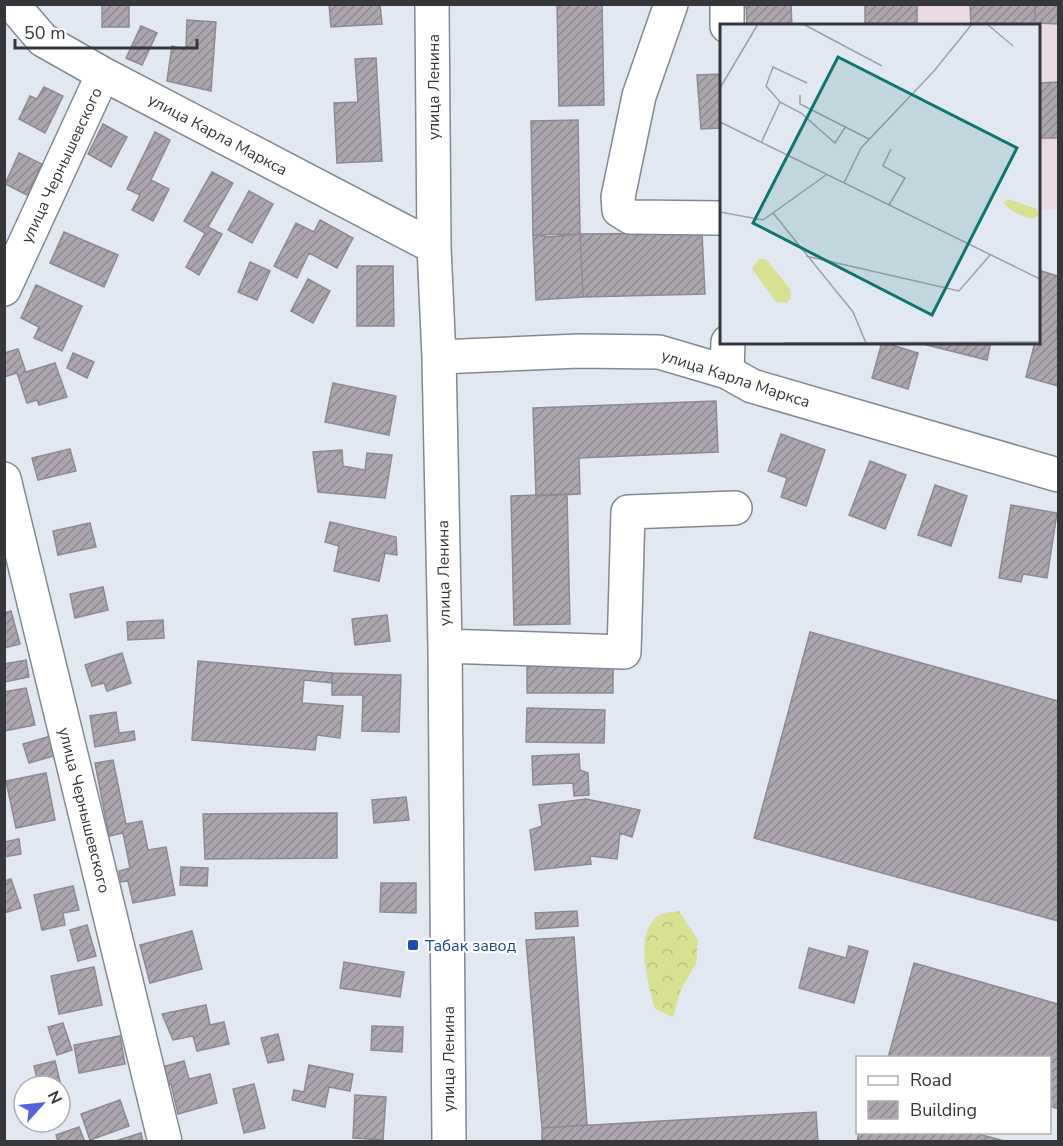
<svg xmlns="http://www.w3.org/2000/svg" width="1063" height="1146" viewBox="0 0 1063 1146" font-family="'Nunito Sans',sans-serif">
	<defs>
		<pattern id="forest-crowns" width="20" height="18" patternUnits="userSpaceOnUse" patternTransform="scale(1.5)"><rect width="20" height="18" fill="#d8e191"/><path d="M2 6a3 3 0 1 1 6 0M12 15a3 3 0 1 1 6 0" fill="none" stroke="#bac27e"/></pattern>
		<pattern id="building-hatch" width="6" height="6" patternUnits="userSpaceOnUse" patternTransform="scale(1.5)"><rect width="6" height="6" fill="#ada6af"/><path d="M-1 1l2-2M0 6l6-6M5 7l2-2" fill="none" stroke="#8e8890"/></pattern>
	</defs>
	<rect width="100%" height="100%" fill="#e2e8f1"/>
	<path fill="#ecd7e5" d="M888 5H1058V209L1038 210V26L889 25Z"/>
	<path fill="url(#forest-crowns)" d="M679 911 698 940 696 964 681 989 673 1017 655 1009C649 985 632 931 660 915 665 912 673 912 679 911Z"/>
	<path fill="url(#building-hatch)" stroke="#8f8991" stroke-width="1.5" d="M102 4H129V27H102Z
		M329 4H380L382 24 331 27Z
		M557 4H602L604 105 559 106Z
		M746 4H791L792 26H747Z
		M865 4H917V26H865Z
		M970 4H1035V26H971Z
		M1035 4H1058V24L1035 23Z
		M187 20 216 22 211 91 167 81 172 46 186 50Z
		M141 26 157 33 142 65 126 58Z
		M376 58 382 161 337 163 334 103 358 102 355 59Z
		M721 74V128L701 129 697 75Z
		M1058 82V138H1040L1038 83Z
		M44 87 63 96 45 133 19 119 30 96 37 99Z
		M578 120 580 234 533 235 531 121Z
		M103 124 127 137 111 167 88 154Z
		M155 132 170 140 151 180 169 189 153 221 132 210 140 195 127 189Z
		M19 153 42 164 27 195 5 184Z
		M212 172 233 183 208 227 222 234 199 275 186 267 205 233 184 221Z
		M249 191 273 204 252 243 228 230Z
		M320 220 353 238 337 268 309 253 297 278 274 266 296 223 314 232Z
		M64 232 118 255 104 287 50 263Z
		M702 233 705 294 583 297 580 234Z
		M580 234 583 297 536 300 533 235 550 237Z
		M250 262 270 271 257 300 238 292Z
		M357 266H393L394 326H357Z
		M1038 270 1058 276V325L1056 333 1058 334V386L1026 377 1035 342H1038Z
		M308 279 330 291 313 323 291 311Z
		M36 285 82 306 62 351 34 338 39 327 21 318Z
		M882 342 918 353 908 389 872 378Z
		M915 342H991L987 360Z
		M18 349 26 372 55 363 67 397 39 405 37 400 27 403 17 373 4 377V353Z
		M73 353 94 362 87 378 67 368Z
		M333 383 396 396 389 435 325 422Z
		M716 401 718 452 579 458 580 494 536 496 533 408Z
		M781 434 825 450 806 506 781 497 787 478 768 471Z
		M70 449 76 471 38 480 32 458Z
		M342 450 343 466 365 470 367 453 392 455 385 498 318 492 313 452Z
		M870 461 906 475 885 529 849 515Z
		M935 485 967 496 951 546 918 535Z
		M567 494 570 624 514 625 511 496Z
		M1011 505 1057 513 1047 578 1023 574 1021 582 999 578Z
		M330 522 396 537 397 555 385 553 379 581 334 571 339 546 325 542Z
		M90 523 96 547 58 555 53 531Z
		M103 587 108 610 75 618 70 594Z
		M11 611 20 644 4 648V613Z
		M387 615 390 641 355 645 352 619Z
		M163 620 164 638 128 640 127 622Z
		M810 632 1058 701V921L754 838Z
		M122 653 131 683 107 691 104 683 92 686 85 665Z
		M527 655 613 656V693H527Z
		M26 660 29 677 4 682V664Z
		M198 661 332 673V683L304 680 302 703 343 706 340 738 317 735 315 750 192 740Z
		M332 673 401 675 399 732 362 731 363 695H332Z
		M26 688 35 725 4 731V692Z
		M527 708 605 710 604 743 526 742Z
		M116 712 119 733 134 731 135 740 95 747 90 716Z
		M51 736 57 755 29 763 23 744Z
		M579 754 580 770 588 773 589 795 574 796 573 783 533 785 532 756Z
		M113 760 126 824 142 821 148 850 166 847 175 895 133 903 128 881 121 882 119 871 130 868 123 833 109 836 95 763Z
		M46 773 55 820 16 828 6 781Z
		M406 797 409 820 374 823 372 800Z
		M586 799 640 810 632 837 620 833 617 859 590 856 591 864 535 870 530 830 542 826 539 805Z
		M337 813V858L205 859 203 814Z
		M19 839 21 854 4 857V842Z
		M181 867 208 868 207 886 180 885Z
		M11 879 21 908 4 913V881Z
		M381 883H416V913L380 912Z
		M73 886 79 910 63 913 65 925 42 930 34 895Z
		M577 911 578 926 536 929 535 913Z
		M87 925 96 956 78 961 70 930Z
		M192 931 202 969 150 983 140 945Z
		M574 937 587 1125 542 1128 526 940Z
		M849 946 868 951 854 1003 799 988 809 948 846 958Z
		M344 962 404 972 400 997 340 988Z
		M914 963 1058 1004V1109L1050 1106V1058H888Z
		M94 967 102 1005 59 1014 51 976Z
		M206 1005 210 1025 224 1022 229 1044 197 1051 193 1036 173 1040 162 1014Z
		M63 1023 72 1050 57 1055 48 1027Z
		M372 1026 403 1027 402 1052 371 1050Z
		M278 1034 284 1060 268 1063 261 1038Z
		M120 1036 125 1064 79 1073 74 1045Z
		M55 1061 62 1090H60V1086H39L34 1066Z
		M184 1061 189 1079 210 1074 217 1103 178 1114 171 1084 160 1087 155 1069Z
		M309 1065 353 1074 350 1091 329 1087 325 1107 292 1100 294 1090 304 1092Z
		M254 1084 265 1128 244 1133 233 1089Z
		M355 1095 386 1097 383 1140 353 1138Z
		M120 1100 129 1126 90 1140 81 1114Z
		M816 1112 818 1142H542V1128Z
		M79 1127 85 1142H58L56 1135Z
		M859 1132H971L1008 1142H857Z
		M141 1133 143 1142H112Z"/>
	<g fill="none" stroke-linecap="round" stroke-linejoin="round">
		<g stroke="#838991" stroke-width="36">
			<path id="minor" d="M16 4 19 12 43 40 103 74 434 247
				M432 4 434 247 439 357 445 646 449 1142
				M671 4 639 96 618 197 619 210 630 217 721 218
				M727 4V26
				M4 289 103 74
				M439 357 579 351 659 352 727 372 752 386 1058 475
				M727 372 728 342
				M4 479 165 1142
				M445 646 624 652 628 512 735 508"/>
		</g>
		<use href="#minor" stroke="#fff" stroke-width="33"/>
	</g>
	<rect fill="#1a4fb4" stroke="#fff" stroke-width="2" x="407" y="939" width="12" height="12" rx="3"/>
	<g text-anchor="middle" stroke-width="4.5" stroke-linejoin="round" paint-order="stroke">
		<g font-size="16" fill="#35373b" stroke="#fff">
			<text transform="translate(433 87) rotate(-90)" y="6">улица Ленина</text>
			<text transform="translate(218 134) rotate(28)" y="6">улица Карла Маркса</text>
			<text transform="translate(61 165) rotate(-65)" y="6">улица Чернышевского</text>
			<text transform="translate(736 378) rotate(18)" y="6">улица Карла Маркса</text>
			<text transform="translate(443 573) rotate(-91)" y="6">улица Ленина</text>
			<text transform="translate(85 810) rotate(76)" y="6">улица Чернышевского</text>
			<text transform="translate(448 1059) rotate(-90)" y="6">улица Ленина</text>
		</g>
		<g font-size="16" fill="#164399" stroke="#fff" text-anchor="start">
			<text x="425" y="951">Табак завод</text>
		</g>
	</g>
	<g transform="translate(720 24)">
		<rect width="320" height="320" fill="#e2e8f1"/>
		<path d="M288 175 317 185 319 192 311 195 292 187 283 179Z" fill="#d8e191"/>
		<path d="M39 235H46L70 265 71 274 66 279 56 278 32 245Z" fill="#d8e191"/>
		<path fill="none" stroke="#9da1a8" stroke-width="1.5" d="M83 0 162 42M267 0 293 22M0 64 38 0M80 71V80L149 115M60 78 46 62 53 43 87 59M0 98 320 255M41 119 60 78 81 89 115 119 126 102M124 159 141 124 214 47 252 0M169 181 185 154 163 142 171 125M0 188 43 196 106 151M53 189 133 288 146 319M86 232 239 267 270 231M64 319 320 318"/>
		<path fill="#0f766e" fill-opacity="0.15" stroke="#0f766e" stroke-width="3" d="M118 33 297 124 212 291 33 199Z"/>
		<rect width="320" height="320" fill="none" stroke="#35373b" stroke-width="3"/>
	</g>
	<rect width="1063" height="1146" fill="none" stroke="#35373b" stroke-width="12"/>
	<rect x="856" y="1056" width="195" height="78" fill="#ffffff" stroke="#aeafb1" stroke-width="1.5"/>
	<rect x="868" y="1076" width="30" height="9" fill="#ffffff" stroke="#aeafb1" stroke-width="1.5"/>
	<text x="910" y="1086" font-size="18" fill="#35373b">Road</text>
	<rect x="868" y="1101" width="30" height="18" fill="url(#building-hatch)" stroke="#aeafb1" stroke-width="1.5"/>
	<text x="910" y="1116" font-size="18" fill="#35373b">Building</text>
	<g transform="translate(42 1104) rotate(63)"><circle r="28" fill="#ffffff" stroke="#aeafb1" stroke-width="1.5"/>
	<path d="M0-4.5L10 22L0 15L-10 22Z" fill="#5664db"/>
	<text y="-9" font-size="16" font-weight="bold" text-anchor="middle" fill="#35373b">N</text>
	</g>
	<path d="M15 39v9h182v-9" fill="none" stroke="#35373b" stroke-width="3"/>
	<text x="24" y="39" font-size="18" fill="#35373b" stroke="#ffffff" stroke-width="4.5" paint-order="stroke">50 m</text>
</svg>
